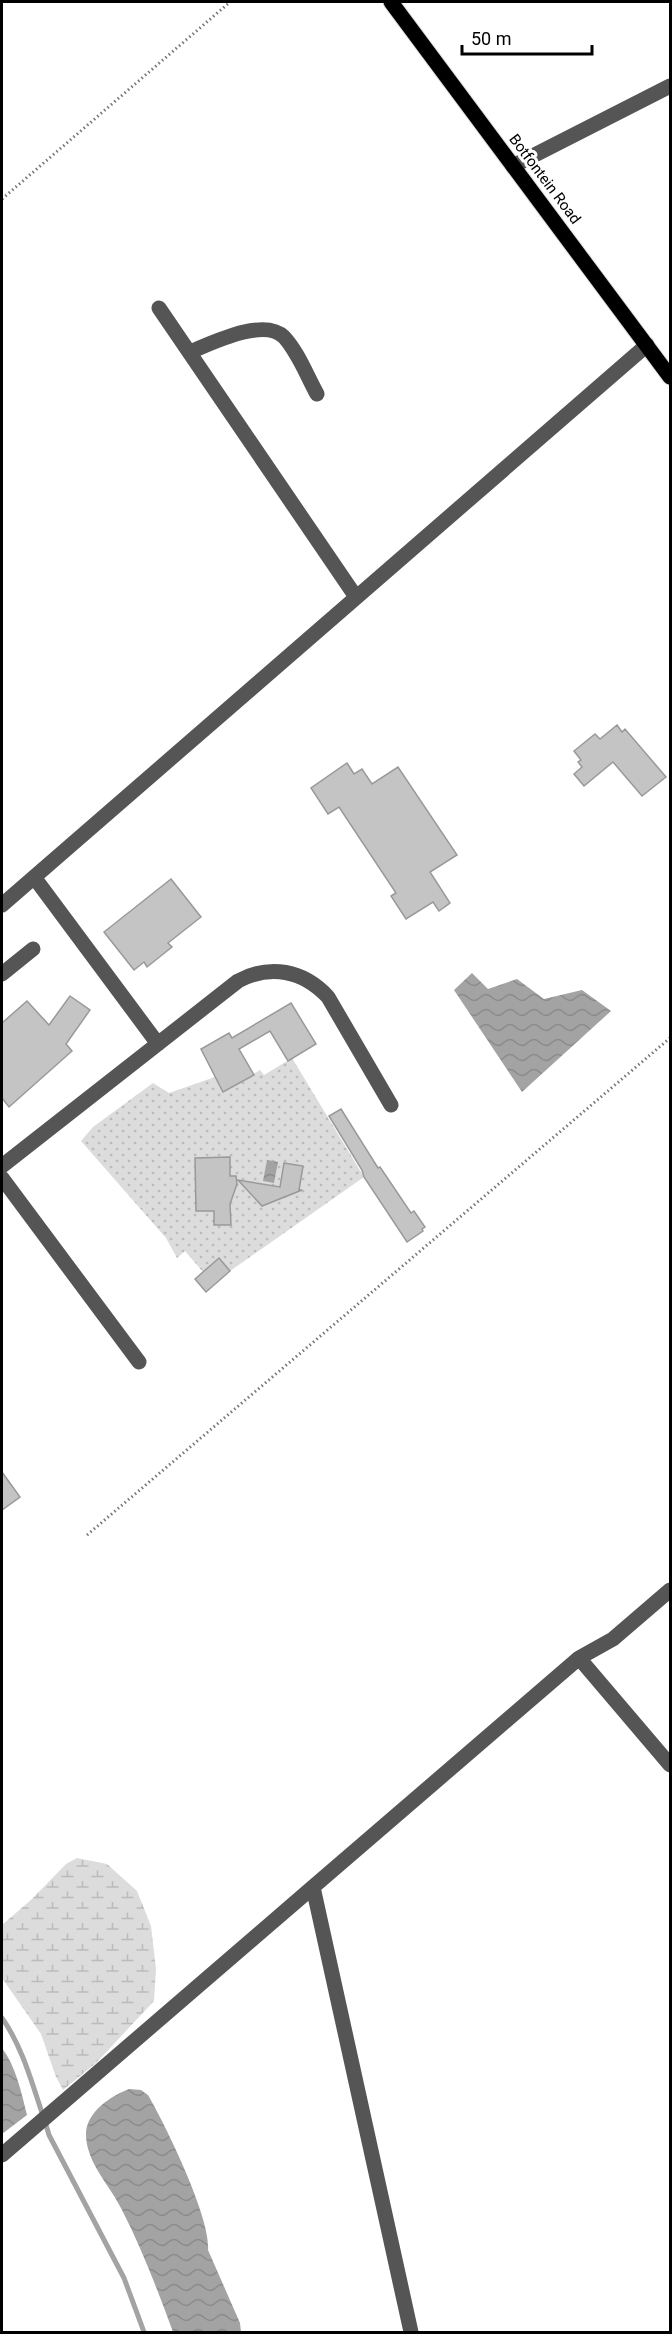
<svg xmlns="http://www.w3.org/2000/svg" width="672" height="2334" viewBox="0 0 672 2334" font-family="Roboto,sans-serif">
	<defs>
		<pattern id="wetland-marsh" width="20" height="14" patternUnits="userSpaceOnUse" patternTransform="scale(1.5)"><rect width="20" height="14" fill="#dcdcdc"/><path d="M1 5h8M5 5V1M11 12h8M15 12V8" fill="none" stroke="#bbb"/></pattern>
		<pattern id="garden-dots" width="8" height="8" patternUnits="userSpaceOnUse" patternTransform="scale(1.5)"><rect width="8" height="8" fill="#dcdcdc"/><path d="M2 2h.1M6 6h.1" fill="none" stroke="#bbb" stroke-width="1.8" stroke-linecap="round"/></pattern>
		<pattern id="water-waves" width="16" height="10" patternUnits="userSpaceOnUse" patternTransform="scale(1.5)"><rect width="16" height="10" fill="#a3a3a3"/><path d="M0 5q4-4 8 0t8 0" fill="none" stroke="#8b8b8b"/></pattern>
	</defs>
	<rect width="100%" height="100%" fill="#fff"/>
	<path fill="url(#wetland-marsh)" d="M77 1858 107 1864 137 1891 151 1926 156 1969 154 2001 96 2063 63 2090 56 2077 41 2034 2 1978V1925L32 1899 66 1864Z"/>
	<path fill="url(#garden-dots)" d="M292 1058 364 1177 230 1271 219 1258 203 1272 185 1251 177 1258 166 1238 81 1141 93 1127 153 1083 169 1093 215 1077 223 1091 260 1070 264 1075Z"/>
	<path fill="url(#water-waves)" d="M472 973 488 989 517 979 544 999 582 990 611 1011 522 1092 454 990Z
		M267 1160 278 1162 274 1183 263 1181Z
		M2 2048C16 2067 21 2091 27 2115L2 2134Z
		M129 2089 141 2090 148 2095C165 2124 211 2218 208 2250L240 2323 241 2332H173C158 2291 142 2249 122 2210 110 2185 85 2162 86 2132 88 2111 111 2096 129 2089Z"/>
	<g fill="none" stroke-linecap="round" stroke-linejoin="round">
		<path stroke="#a3a3a3" stroke-width="5" d="M2 2018C22 2046 32 2083 43 2116
			M46 2125 49 2135 124 2278 144 2332"/>
	</g>
	<path fill="#c4c4c4" stroke="#999" stroke-width="1.5" d="M617 725 622 732 625 729 666 777 642 796 613 762 584 786 574 774 582 767 578 762 581 760 574 751 595 734 600 739Z
		M347 763 354 774 362 769 372 784 398 767 457 855 430 872 450 903 439 911 433 902 406 919 391 896 396 893 339 807 328 814 311 788Z
		M171 879 201 917 168 943 172 947 147 967 144 962 134 970 104 932Z
		M70 996 90 1010 66 1044 72 1051 9 1107 2 1098V1023L27 1001 49 1025Z
		M291 1003 316 1044 288 1061 270 1031 239 1049 254 1075 223 1092 201 1049 229 1033 232 1038Z
		M341 1109 378 1168 380 1167 411 1213 414 1211 425 1227 422 1229 423 1231 407 1242 364 1177 362 1170 329 1116Z
		M230 1157V1176H236L237 1184 230 1204 231 1225H214V1211H196L195 1158Z
		M284 1163 303 1166 299 1190H302L262 1206 238 1180 280 1187Z
		M219 1258 230 1271 206 1292 195 1279Z
		M2 1472 20 1497 2 1510Z"/>
	<g fill="none" stroke-linecap="round" stroke-linejoin="round">
		<g stroke="#dbdbdb" stroke-width="17">
			<path id="major" d="M391 2 670 377"/>
		</g>
		<path stroke="#777" stroke-width="3" stroke-dasharray="1.5 3" stroke-linecap="butt" d="M2 199 230 2
			M87 1535 670 1038"/>
		<path stroke="#555" stroke-width="15" d="M513 166 670 86
			M159 308 356 597
			M190 352C212 343 264 317 284 337 298 352 307 376 317 394
			M34 877 158 1044
			M2 905 647 345
			M2 974 33 949
			M2 1166 238 981C270 964 303 970 328 997L391 1105
			M2 1178 139 1362
			M579 1658 670 1765
			M2 2155 313 1887
			M411 2332 313 1887 579 1658 613 1639 670 1590"/>
		<use href="#major" stroke="#000" stroke-width="15"/>
	</g>
	<g text-anchor="middle" stroke-width="6" stroke-linejoin="round" paint-order="stroke">
		<g font-size="15" fill="#000" stroke="#fff">
			<text transform="translate(545 179) rotate(53)" y="5">Botfontein Road</text>
		</g>
	</g>
	<rect width="672" height="2334" fill="none" stroke="#000000" stroke-width="6"/>
	<path d="M462 45v9h130v-9" fill="none" stroke="#000000" stroke-width="3"/>
	<text x="471" y="45" font-size="18" fill="#000000" stroke="#ffffff" stroke-width="4.5" paint-order="stroke">50 m</text>
</svg>
